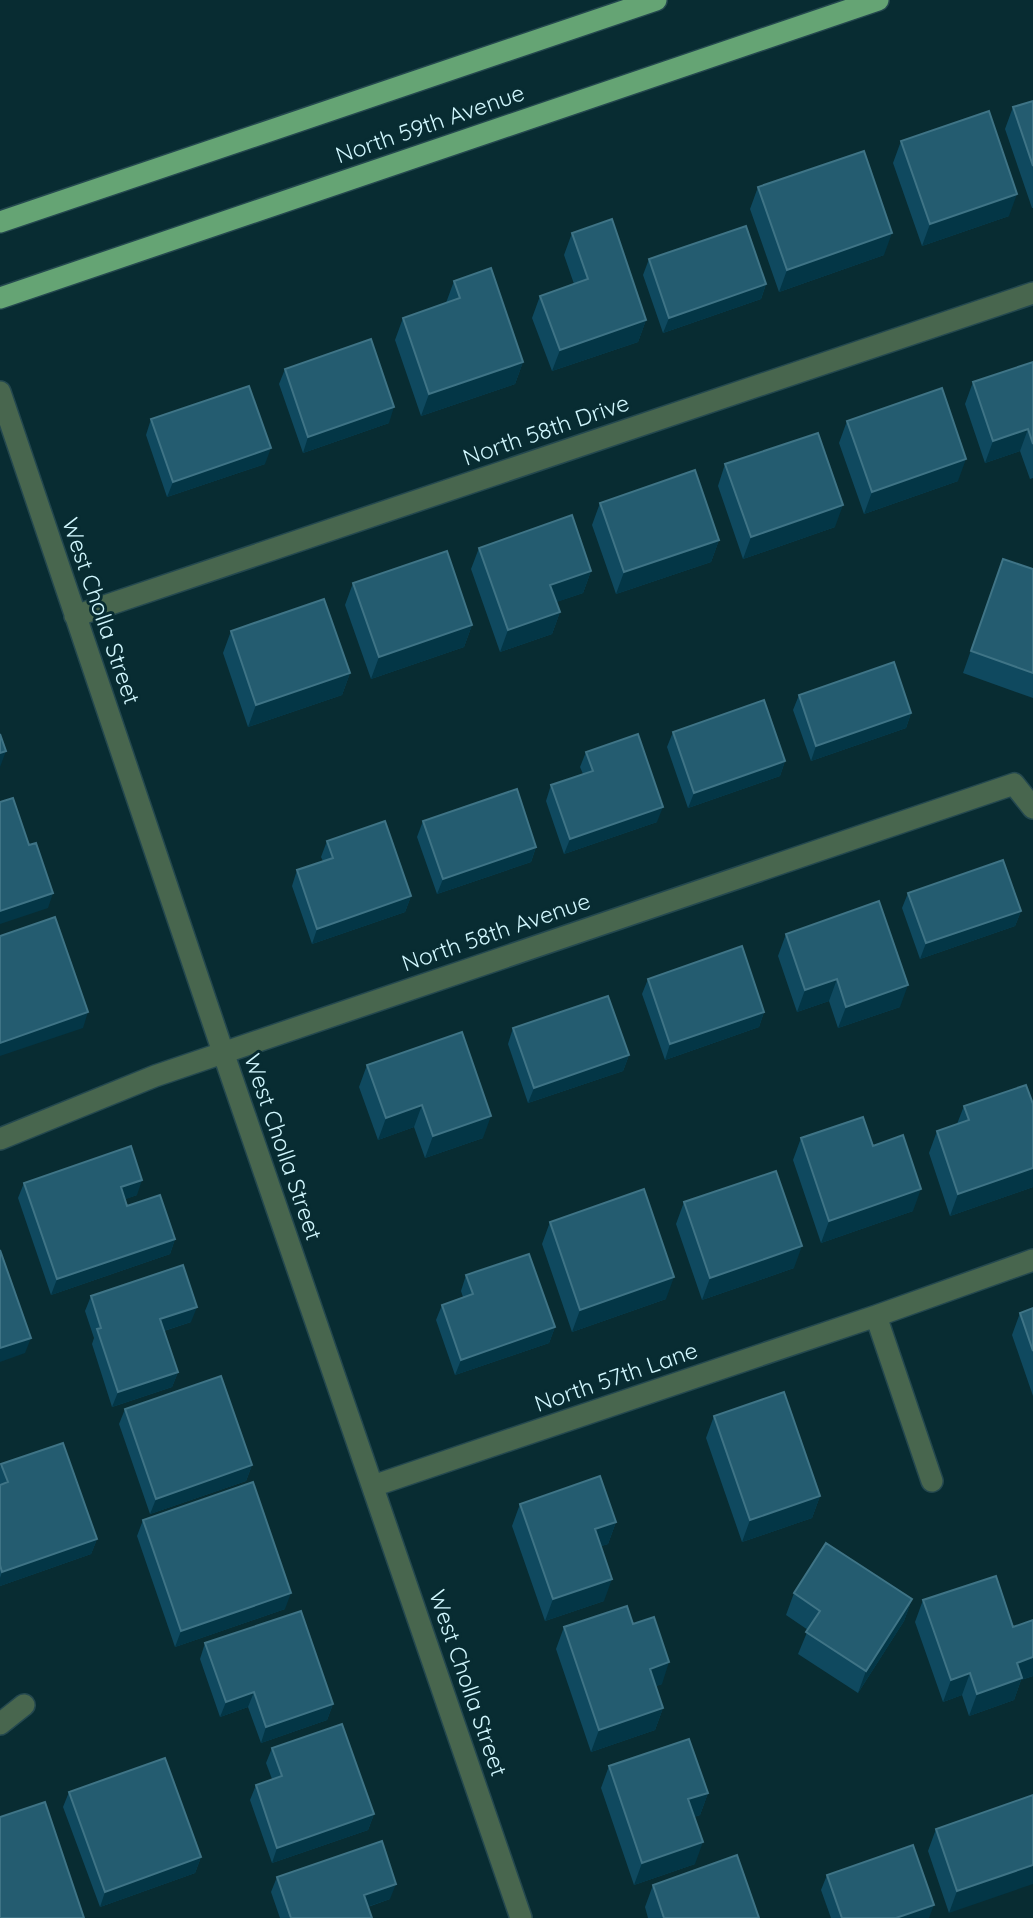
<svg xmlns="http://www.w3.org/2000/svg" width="1033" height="1918" viewBox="0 0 1033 1918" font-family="Quicksand,sans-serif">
	<rect width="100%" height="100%" fill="#082c32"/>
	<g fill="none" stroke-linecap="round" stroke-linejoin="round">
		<g stroke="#24484f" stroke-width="24">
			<path id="minor" d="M0 392 223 1052 521 1918
				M75 616 1033 293
				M0 1139 155 1076 1014 784 1033 808
				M876 1316 932 1481
				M373 1486 876 1316 1033 1260
				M0 1724 24 1705"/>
		</g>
		<g stroke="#24484f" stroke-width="24">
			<path id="major" d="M0 222 656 0
				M0 298 878 0"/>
		</g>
		<use href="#minor" stroke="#48664e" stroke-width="21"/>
		<use href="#major" stroke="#65a474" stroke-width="21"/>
	</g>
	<path fill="#0f495f" d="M1033 101V208H1032L1005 129 1013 107Z
		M901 141 1009 216 922 246 893 163Z
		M758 187 884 255 779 292 750 209Z
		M572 233 646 320 638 342 552 371 532 318 540 296 574 284 564 255Z
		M649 259 766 284 761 299 663 333 643 275Z
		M454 281 523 362 515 384 421 416 395 340 403 318 446 303Z
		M1033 362V478L1030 479 1020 451 985 463 965 404 973 382Z
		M285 369 389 423 303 453 279 384Z
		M151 419 265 464 167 497 146 435Z
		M847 421 958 481 864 514 839 443Z
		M725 464 835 527 743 559 718 486Z
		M600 503 719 540 711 562 616 594 592 525Z
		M479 548 591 571 583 593 556 602 560 612 552 634 500 652 471 569Z
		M1003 559 1033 569V698L963 673Z
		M353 583 472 625 464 647 371 679 345 605Z
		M231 631 350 673 342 695 248 727 223 653Z
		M799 695 911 713 906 728 811 761 793 710Z
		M673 732 785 761 780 776 688 808 667 747Z
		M586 752 657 822 564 854 546 801 551 785 583 774 580 767Z
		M423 821 536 847 531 862 437 894 417 837Z
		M327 841 411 896 405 912 312 944 292 886 297 870 323 861 321 857Z
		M908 893 1021 911 1015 926 920 959 902 908Z
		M786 934 900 1007 838 1028 829 1001 797 1012 778 956Z
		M648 979 764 1012 759 1027 665 1060 642 994Z
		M513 1028 629 1055 623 1071 528 1103 508 1044Z
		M367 1065 483 1138 425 1158 414 1127 378 1140 359 1087Z
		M1033 1104V1187L950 1216 929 1153 937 1131 957 1124 964 1106Z
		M801 1138 873 1146 913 1211 821 1243 793 1160Z
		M24 1183 137 1195 125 1199 127 1206 175 1239 170 1254 51 1295 18 1198Z
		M684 1202 794 1268 702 1300 676 1224Z
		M550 1222 666 1299 572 1332 542 1244Z
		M466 1275 555 1327 549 1343 455 1375 436 1320 442 1305 463 1297 461 1291Z
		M91 1296 191 1322 164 1331 178 1372 172 1387 112 1407 92 1344 94 1338 85 1311Z
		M1033 1308V1396L1012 1335 1020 1313Z
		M125 1409 252 1465 246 1481 150 1514 119 1424Z
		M714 1416 820 1496 812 1518 742 1542 706 1438Z
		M1 1464 97 1539 91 1554 0 1586V1467Z
		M520 1504 616 1522 608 1544 601 1546 604 1601 545 1621 512 1526Z
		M143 1520 285 1609 175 1647 137 1536Z
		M794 1593 912 1599 904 1621 858 1693 798 1654 808 1630 786 1615Z
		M923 1600 1013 1627 1033 1620V1676L1021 1680 1014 1700 969 1716 962 1695 943 1702 915 1622Z
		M633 1624 662 1684 656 1686 663 1708 655 1730 591 1752 556 1649 564 1627Z
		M205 1643 333 1704 327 1720 261 1743 248 1707 220 1717 200 1659Z
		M272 1748 374 1814 368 1830 272 1863 250 1800 256 1785 272 1779 266 1763Z
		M609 1766 708 1793 700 1815 694 1817 695 1864 634 1885 601 1788Z
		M69 1792 201 1857 195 1873 100 1907 63 1807Z
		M1033 1795 949 1913 928 1851 936 1829Z
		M827 1875 929 1918H831L821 1890Z
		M277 1877 390 1899 368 1907 372 1918H280L271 1892Z
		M653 1885 759 1918H648L645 1907Z"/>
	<path fill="#033646" d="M1017 194 1009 216 922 246 930 224Z
		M892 233 884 255 779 292 787 270Z
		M766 284 761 299 663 333 669 318Z
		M646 320 638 342 552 371 560 350Z
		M523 362 515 384 421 416 429 394Z
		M394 407 389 423 303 453 308 437Z
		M1028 429 1020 451 985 463 993 441Z
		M271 448 265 464 167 497 173 482Z
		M966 459 958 481 864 514 872 492Z
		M843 505 835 527 743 559 751 537Z
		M719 540 711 562 616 594 624 572Z
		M591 571 583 593 542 607 550 585Z
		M560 612 552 634 500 652 508 630Z
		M472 625 464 647 371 679 379 657Z
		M350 673 342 695 248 727 256 705Z
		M911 713 906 728 811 761 816 746Z
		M6 751 0 767V753Z
		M785 761 780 776 688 808 694 793Z
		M663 807 657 822 564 854 570 839Z
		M536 847 531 862 437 894 443 879Z
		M53 893 48 908 0 924V911Z
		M411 896 405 912 312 944 317 929Z
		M1021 911 1015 926 920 959 926 943Z
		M837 979 829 1001 797 1012 805 990Z
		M908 985 900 1007 838 1028 846 1007Z
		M88 1012 83 1028 0 1056V1043Z
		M764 1012 759 1027 665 1060 670 1044Z
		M629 1055 623 1071 528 1103 534 1088Z
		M422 1105 414 1127 378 1140 386 1118Z
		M491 1116 483 1138 425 1158 433 1136Z
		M1033 1168V1187L950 1216 958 1194Z
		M142 1180 137 1195 115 1203 121 1187Z
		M921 1189 913 1211 821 1243 829 1221Z
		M175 1239 170 1254 51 1295 57 1279Z
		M802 1246 794 1268 702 1300 710 1278Z
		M674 1277 666 1299 572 1332 580 1310Z
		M197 1307 191 1322 154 1334 160 1319Z
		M555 1327 549 1343 455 1375 461 1360Z
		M31 1338 25 1353 0 1362V1348Z
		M178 1372 172 1387 112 1407 118 1392Z
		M252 1465 246 1481 150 1514 156 1499Z
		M820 1496 812 1518 742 1542 750 1520Z
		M616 1522 608 1544 587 1551 595 1529Z
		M97 1539 91 1554 0 1586V1578L2 1572Z
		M612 1579 604 1601 545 1621 553 1599Z
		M291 1593 285 1609 175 1647 181 1631Z
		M912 1599 904 1621 858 1693 866 1671Z
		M1033 1657V1676L1021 1680 1014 1700 969 1716 977 1694 1017 1663Z
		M669 1662 662 1684 642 1691 650 1669Z
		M970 1673 962 1695 943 1702 951 1680Z
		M254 1692 248 1707 220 1717 226 1702Z
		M333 1704 327 1720 261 1743 266 1727Z
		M663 1708 655 1730 591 1752 599 1730Z
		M708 1793 700 1815 680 1821 688 1799Z
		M374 1814 368 1830 272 1863 277 1848Z
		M703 1842 695 1864 634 1885 642 1863Z
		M201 1857 195 1873 100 1907 105 1892Z
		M1033 1865V1884L949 1913 957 1891Z
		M396 1884 390 1899 358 1910 364 1895Z
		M934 1905 929 1918H896Z"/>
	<path fill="#245c70" stroke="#3f7486" stroke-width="2" d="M1033 101V166L1013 107Z
		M989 111 1017 194 930 224 901 141Z
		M864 151 892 233 787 270 758 187Z
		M612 219 646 320 560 350 540 296 588 279 572 233Z
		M746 226 766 284 669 318 649 259Z
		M491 268 523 362 429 394 403 318 460 298 454 281Z
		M371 339 394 407 308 437 285 369Z
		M1033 362V444L1028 429 993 441 973 382Z
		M249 386 271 448 173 482 151 419Z
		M942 388 966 459 872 492 847 421Z
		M818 433 843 505 751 537 725 464Z
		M695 470 719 540 624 572 600 503Z
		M572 515 591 571 550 585 560 612 508 630 479 548Z
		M447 551 472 625 379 657 353 583Z
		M1003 559 1033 569V673L971 651Z
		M324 599 350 673 256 705 231 631Z
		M894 662 911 713 816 746 799 695Z
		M764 700 785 761 694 793 673 732Z
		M0 734 6 751 0 753Z
		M638 734 663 807 570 839 551 785 593 771 586 752Z
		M517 789 536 847 443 879 423 821Z
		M13 798 29 845 36 843 53 893 0 911V802Z
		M385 821 411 896 317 929 297 870 333 858 327 841Z
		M1003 860 1021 911 926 943 908 893Z
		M879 901 908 985 846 1007 837 979 805 990 786 934Z
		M55 917 88 1012 0 1043V936Z
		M742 946 764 1012 670 1044 648 979Z
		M608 996 629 1055 534 1088 513 1028Z
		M462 1032 491 1116 433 1136 422 1105 386 1118 367 1065Z
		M1026 1085 1033 1104V1168L958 1194 937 1131 969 1120 964 1106Z
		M863 1117 873 1146 903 1135 921 1189 829 1221 801 1138Z
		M131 1146 142 1180 121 1187 127 1206 160 1195 175 1239 57 1279 24 1183Z
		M776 1171 802 1246 710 1278 684 1202Z
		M644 1189 674 1277 580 1310 550 1222Z
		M0 1250 31 1338 0 1348Z
		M529 1254 555 1327 461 1360 442 1305 473 1294 466 1275Z
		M183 1265 197 1307 160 1319 178 1372 118 1392 97 1329 101 1328 91 1296Z
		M1033 1308V1351L1020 1313Z
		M221 1376 252 1465 156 1499 125 1409Z
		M784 1392 820 1496 750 1520 714 1416Z
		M63 1443 97 1539 2 1572 0 1565V1485L8 1482 1 1464Z
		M600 1476 616 1522 595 1529 612 1579 553 1599 520 1504Z
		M253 1482 291 1593 181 1631 143 1520Z
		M826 1543 912 1599 866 1671 806 1632 820 1611 794 1593Z
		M996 1576 1013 1627 1033 1620V1657L1017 1663 1022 1678 977 1694 970 1673 951 1680 923 1600Z
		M627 1606 633 1624 654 1617 669 1662 650 1669 663 1708 599 1730 564 1627Z
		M301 1611 333 1704 266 1727 254 1692 226 1702 205 1643Z
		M342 1724 374 1814 277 1848 256 1785 282 1776 272 1748Z
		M689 1739 708 1793 688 1799 703 1842 642 1863 609 1766Z
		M165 1758 201 1857 105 1892 69 1792Z
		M1033 1795V1865L957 1891 936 1829Z
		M45 1802 84 1918H0V1817Z
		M382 1841 396 1884 364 1895 372 1918H291L277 1877Z
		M913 1845 934 1905 896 1918H842L827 1875Z
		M737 1855 759 1918H664L653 1885Z"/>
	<g text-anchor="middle" stroke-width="6" stroke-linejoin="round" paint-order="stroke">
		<g font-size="23" fill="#d1f7fe" stroke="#082c32">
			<text transform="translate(430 124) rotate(-19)" y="8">North 59th Avenue</text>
			<text transform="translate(546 430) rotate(-19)" y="8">North 58th Drive</text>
			<text transform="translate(101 611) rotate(71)" y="8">West Cholla Street</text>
			<text transform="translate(496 932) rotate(-19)" y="8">North 58th Avenue</text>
			<text transform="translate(283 1147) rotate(71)" y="8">West Cholla Street</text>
			<text transform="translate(616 1377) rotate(-19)" y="8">North 57th Lane</text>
			<text transform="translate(468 1683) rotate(71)" y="8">West Cholla Street</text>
		</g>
	</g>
</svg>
